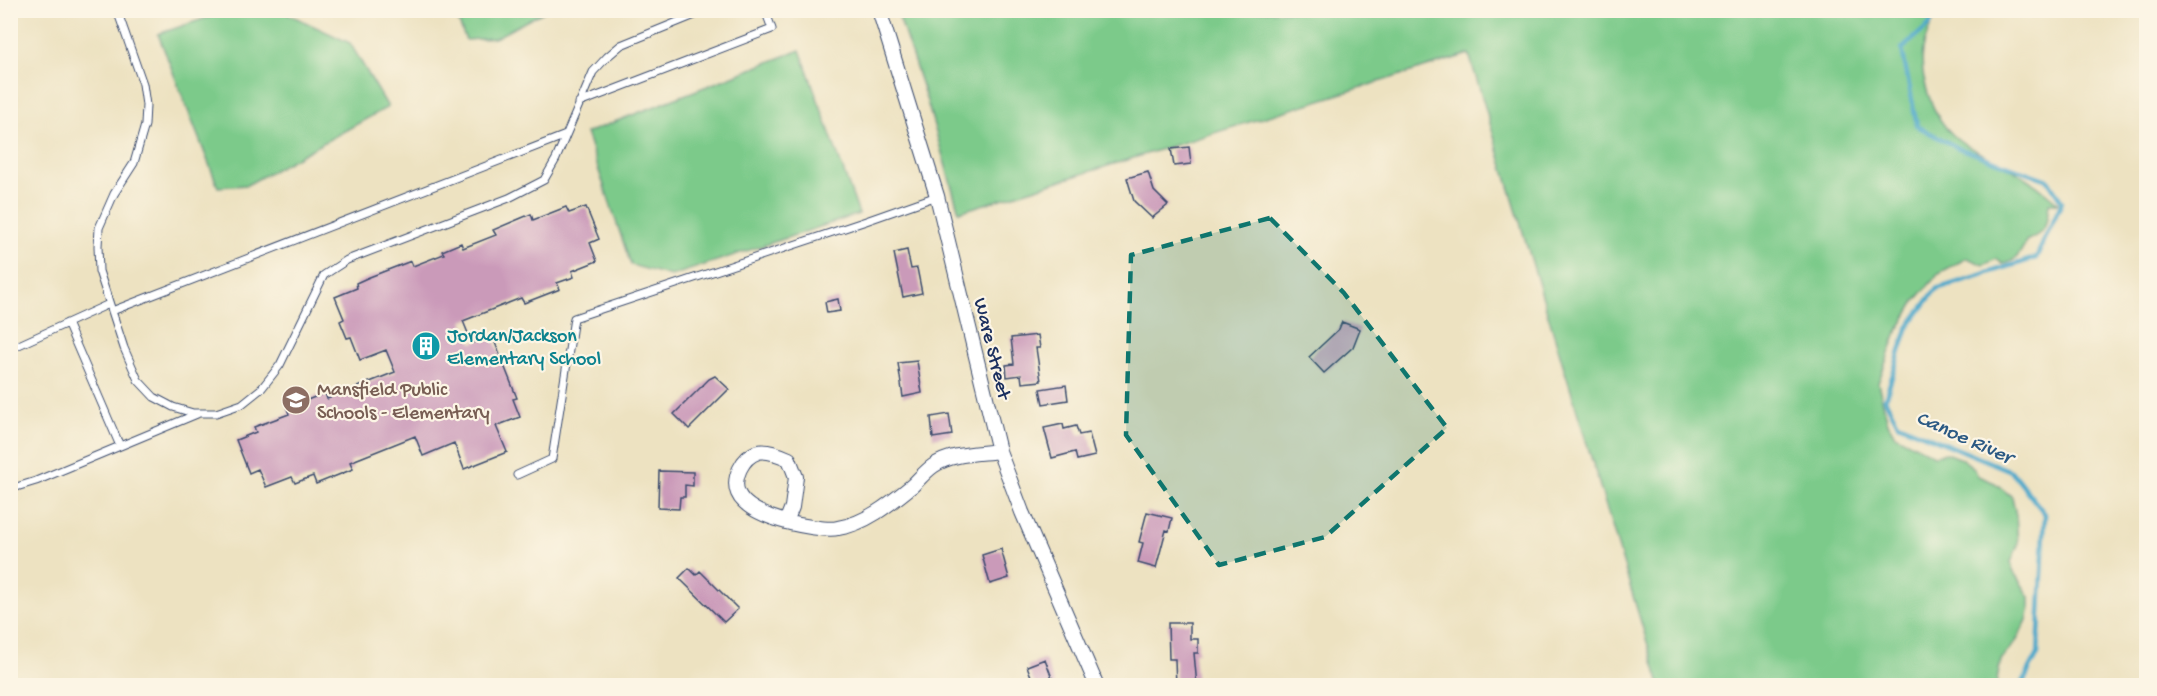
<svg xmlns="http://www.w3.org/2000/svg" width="2157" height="696" viewBox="0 0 2157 696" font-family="'Gochi Hand',sans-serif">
	<rect width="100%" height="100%" fill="#fcf5e5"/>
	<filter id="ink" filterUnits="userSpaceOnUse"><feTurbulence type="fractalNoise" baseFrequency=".0167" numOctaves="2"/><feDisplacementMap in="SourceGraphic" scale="12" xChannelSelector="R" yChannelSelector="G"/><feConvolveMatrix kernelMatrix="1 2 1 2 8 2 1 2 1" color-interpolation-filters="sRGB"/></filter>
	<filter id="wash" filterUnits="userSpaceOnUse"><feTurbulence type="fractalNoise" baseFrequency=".008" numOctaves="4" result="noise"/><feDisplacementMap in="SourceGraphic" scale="24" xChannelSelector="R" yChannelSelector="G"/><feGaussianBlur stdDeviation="1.35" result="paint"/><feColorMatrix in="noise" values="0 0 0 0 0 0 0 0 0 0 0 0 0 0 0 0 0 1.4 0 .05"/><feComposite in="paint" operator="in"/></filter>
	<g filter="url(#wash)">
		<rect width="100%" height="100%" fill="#ede2c1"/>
		<path fill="#7bca8a" stroke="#4b7c74" stroke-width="1.5" d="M252 11H282L350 43 388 107 247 185 218 187 158 34 212 16Z
			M454 11H545L495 38 466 40Z
			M897 11H1938C1932 23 1925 36 1923 50 1919 77 1932 116 1953 135 1970 150 1993 159 2013 170 2029 179 2044 191 2058 203H2049C2046 227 2048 231 2026 241 2021 253 2016 262 2003 264L1996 259 1984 265 1967 258 1939 273 1915 301 1897 332 1878 383 1888 423 1895 435 1934 455 1947 453 1962 459 1974 468 1978 476 1995 483 2012 497 2016 515 2018 545 2011 562 2013 571 2030 597V608L2027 620 2017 640 2001 660 1996 685H1660L1469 54 959 212 926 98Z
			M800 50 859 214 671 276 631 265 586 133Z"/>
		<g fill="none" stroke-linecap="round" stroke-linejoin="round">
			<path stroke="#4da9cb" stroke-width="4.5" d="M1935 10 1930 24 1902 49 1917 126 1958 148 2048 180 2062 202 2036 258 1936 289 1907 329 1885 399 1898 424 2011 471 2045 514 2038 654 2021 686"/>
		</g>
		<g id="blocks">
			<path fill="#ca9ab9" d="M1189 147 1191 164 1174 166 1171 149Z
				M1148 172 1154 191 1168 205 1152 218 1134 201 1127 178Z
				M566 207 569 213 586 207 599 239 590 243 597 261 572 271 574 277 557 283 560 289 524 303 521 298 463 321 472 343 492 335 517 398 513 399 520 417 496 426 507 452 464 469 454 443 423 456 415 436 350 462 353 469 316 484 313 476 295 483 292 477 266 487 258 469 249 473 236 440 256 432 254 427 289 414 287 408 325 393 327 399 395 372 386 350 360 360 351 337 347 338 340 321 344 319 335 297 357 288 356 283 367 278 411 261 413 266 444 254 442 251 461 243 463 248 496 235 493 230 531 214 533 220Z
				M907 250 911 269 917 268 922 293 903 297 894 253Z
				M838 299 840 311 827 313 825 302Z
				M1342 322 1360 329 1353 347 1324 373 1309 357 1339 329Z
				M1038 335 1040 348H1036L1041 381 1022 383 1021 375 1007 377 1006 365 1014 364 1011 338Z
				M917 361 922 393 903 397 898 363Z
				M715 376 729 389 689 429 674 414 709 379Z
				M1066 385 1068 400 1043 404 1040 389Z
				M949 414 952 435 933 438 931 417Z
				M1063 424 1064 429 1076 426 1079 435 1089 433 1095 456 1077 460 1075 452 1052 458 1044 428Z
				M659 471 693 472V486L685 485V497H680L679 509 658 508Z
				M1147 512 1172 518 1169 531 1166 530 1156 568 1138 563 1143 543 1139 542Z
				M1001 549 1009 578 990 584 982 555Z
				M689 568 696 575 700 571 738 609 724 622 679 578Z
				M1168 623H1190V639H1198V653H1194L1197 686H1176L1175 659H1169Z
				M1045 659 1055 686H1036L1032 679 1027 666Z"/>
		</g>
	</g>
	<g filter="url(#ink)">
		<use href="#blocks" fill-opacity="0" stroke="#3a4a6d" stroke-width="1.5"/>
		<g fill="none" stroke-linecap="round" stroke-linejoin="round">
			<g stroke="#3a4a6d" stroke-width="9">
				<path id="lane" d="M117 10 143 84 146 105 145 125 134 163 114 194 99 228 98 246 99 271 124 348 138 380 154 397 173 407 193 413H216L242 404 262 388 280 365 324 275 347 260 509 198 544 180 556 159 593 72 607 57 621 45 707 10
					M579 103 772 29 765 10
					M112 311 566 135
					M67 323 120 446
					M10 349 109 304
					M517 475 552 459 574 318 866 221 937 196
					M10 489 36 481 197 414"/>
			</g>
			<g stroke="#3a4a6d" stroke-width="16">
				<path id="street" d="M879 10 937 196 999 451 1022 512 1097 686
					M786 522 792 507 796 477 789 459C780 455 768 450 758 452 742 457 732 479 738 493 747 514 790 524 811 527 819 528 830 530 838 528 866 524 892 502 913 485 919 479 926 471 933 466 952 453 977 454 999 451"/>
			</g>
			<use href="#lane" stroke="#fff" stroke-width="7"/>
			<use href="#street" stroke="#fff" stroke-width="14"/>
		</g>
	</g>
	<path fill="#0f766e" fill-opacity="0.2" stroke="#0f766e" stroke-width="4.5" stroke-dasharray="12 8" stroke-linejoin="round" d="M1270 218 1344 293 1447 428 1325 537 1219 565 1126 435 1131 255Z"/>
	<defs>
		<g id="building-disc" transform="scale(1.5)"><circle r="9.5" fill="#0f9aa8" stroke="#fcf5e5"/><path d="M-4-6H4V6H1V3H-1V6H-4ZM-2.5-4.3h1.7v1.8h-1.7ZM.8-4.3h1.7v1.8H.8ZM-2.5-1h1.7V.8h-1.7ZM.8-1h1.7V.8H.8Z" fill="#fff"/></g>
		<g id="school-disc" transform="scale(1.5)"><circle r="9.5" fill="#8d6e63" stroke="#fcf5e5"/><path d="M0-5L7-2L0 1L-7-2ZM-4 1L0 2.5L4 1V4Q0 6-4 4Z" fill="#fff"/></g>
	</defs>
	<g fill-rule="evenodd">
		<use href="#building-disc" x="426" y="346"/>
		<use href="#school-disc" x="296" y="400"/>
	</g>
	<g text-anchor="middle" stroke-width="4.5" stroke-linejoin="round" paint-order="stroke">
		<g font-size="20" fill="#0d838f" stroke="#fcf5e5" text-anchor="start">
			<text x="447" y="341">Jordan/Jackson<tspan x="447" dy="23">Elementary School</tspan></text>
		</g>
		<g font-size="20" fill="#1b2f5e" stroke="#fcf5e5">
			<text transform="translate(994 348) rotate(76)" y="7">Ware Street</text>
		</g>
		<g font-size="20" fill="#785e54" stroke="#fcf5e5" text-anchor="start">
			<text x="317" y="395">Mansfield Public<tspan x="317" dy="23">Schools - Elementary</tspan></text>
		</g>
		<g font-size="21" font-style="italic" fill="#2c5a84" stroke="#fcf5e5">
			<text transform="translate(1965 436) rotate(24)" y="7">Canoe River</text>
		</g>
	</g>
	<rect width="2157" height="696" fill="none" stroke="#fcf5e5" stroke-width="36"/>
</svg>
